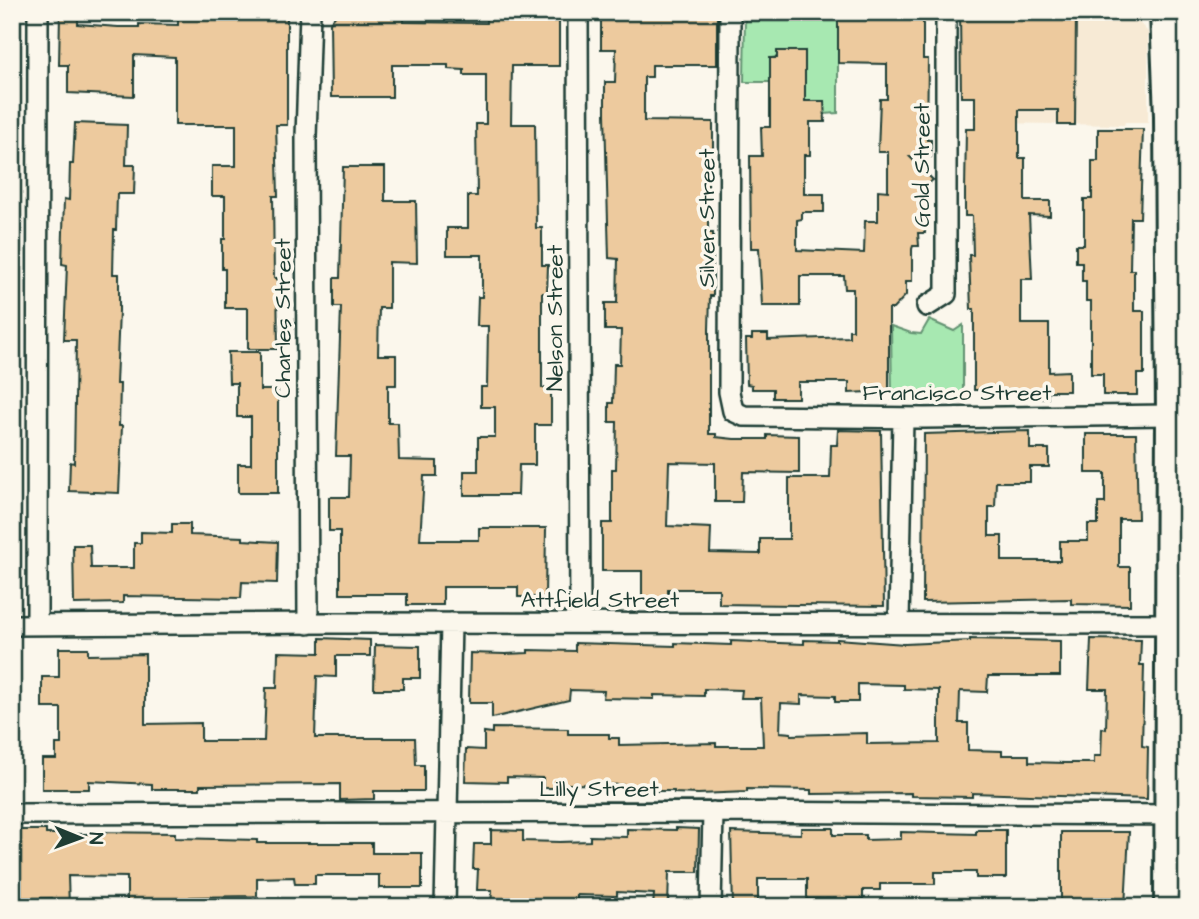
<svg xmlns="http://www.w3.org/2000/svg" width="1199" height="919" viewBox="0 0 1199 919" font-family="'Architects Daughter',sans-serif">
	<rect width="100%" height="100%" fill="#fbf7ec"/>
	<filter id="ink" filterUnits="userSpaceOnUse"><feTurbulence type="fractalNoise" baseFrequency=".0143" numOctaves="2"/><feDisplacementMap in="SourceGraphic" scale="14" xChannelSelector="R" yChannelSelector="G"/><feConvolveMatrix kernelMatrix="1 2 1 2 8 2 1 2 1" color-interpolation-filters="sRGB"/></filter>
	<g filter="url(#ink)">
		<path fill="#f7ead5" d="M1129 12 1148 32V122H1125L1124 125 994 123 992 60H960V13Z"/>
		<path fill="#a7e8b1" stroke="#639272" stroke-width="2" d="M838 13V113L824 114V101H802L805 85V51L771 58 770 82H744L745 14Z
			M929 320 954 331 963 325V400H892L891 326 911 333 921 334Z"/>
		<path fill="#edca9e" stroke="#1f3d34" stroke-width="2" fill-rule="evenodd" d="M404 12V22L486 23V14H559V66H512L511 124H535L536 228H542V265H548L547 293H542V388H551V425H535V465H519L518 495H464V471H478V437H495V407H481V387H487L488 326H477L478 297H482V255H447V228H468V196H477L476 124H486V75H464V70L448 69V65H392V97H331L330 22 338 13Z
			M601 12H717V65H652V77H644V121L713 122V152H708V233H713V296H710L709 329V434H716V437L734 439H767V435L799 436V473L743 472 742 502H715V463L669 462 667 526 711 528 710 553 760 554V539H789V478H830L831 445H837L838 430 881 431 884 606 719 604V589H668V601H642V571H602V523H612V469H616L617 422H609V403H613L614 364H620L621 330H605V303H617L618 259 609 258 605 114V82H615L616 49H601Z
			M960 12 1076 13 1075 125H1058V110H1019V158H1025V201H1050V216L1029 215 1032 279H1021V324H1049V372L1069 371V391H1048V398H1018V390H974V309H971L969 255H973L972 216H965V191L966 129H975V97H961Z
			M838 13 923 14V59H928L927 140H931V157H910L933 180 924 187 925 233H918L919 246H913L912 249V281H906V295L893 309H889V391L849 393V382H798V398H773V389H752V385L747 384 746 339H752V334H768V340L849 337V330H853V289H845L844 276H800V306H762L759 248H751L750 156H762L761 127H770V58H777V51H805V101H824L825 122H810V155H804V194H824V212H802V219L797 220V250L864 253 865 221H878V190L888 191V152H878L880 99H887V64L838 63Z
			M60 14H78V24L118 27H139V24L178 25V18H287V125H276L278 196H273L274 278H277L278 349H248V308H225V269H222V239H225V196H212V166H236V125H175V57L134 55V96L68 93V65H59Z
			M75 123 127 125 126 165H135L134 194H117L116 230H114L113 274H119V311L116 384H120L119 426H122L119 493 69 491 70 462 74 463 76 340H64L67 265 62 264 64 199 69 200 70 164H73Z
			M1098 129H1143L1140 218H1131L1130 270H1134V311H1144V374H1137V395H1103V374H1091V301H1086V281H1082V262H1076V245H1084V199H1092V161H1098Z
			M343 167H385V201H416L417 263 389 262V308H379L378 355H396V385H388V423H398L399 460 437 461V476H424L420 540H479V528H546L545 597H518V587H443V605H407V594H340V531H329V497H349L350 456H336L341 307H334V278H340Z
			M228 352H260V390H278V493H238V464H251V417H237V383H229Z
			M1030 431V449H1049V467H1030V482H996L995 507H989V536H1002V561H1060V541H1088V524H1098V503H1105V473H1086V434H1136L1138 519H1119V567H1130V605L1071 604V599L923 602 924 434Z
			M172 524H190V535L243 537V540L278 542 277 583 242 582 241 598 123 596V603L74 604 73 545H90L91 568H134V543H141V532L172 533Z
			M320 638 370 640V656H336V677L317 676 315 738H415L416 765H424V791H374V799L340 800V784L200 785V789H152V784L89 781V789H42V759H56V744H61V708H42V677H59V648H88V655L145 654V724L201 723V741H264L266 688H277L278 652 320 653Z
			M837 639 905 644 970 641V639L1060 641V676H988L987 692 960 691 959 723H968V750L1002 751V755H1029V762L1065 763H1094V756H1101L1102 728 1106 729 1107 689H1089L1091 639 1141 640 1140 665H1144L1142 746 1148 747 1147 799 972 793V797L911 796V793L811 794V790L747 789V792L698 794 674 793V791H633V785L568 784 567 788H543V778L507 777V782L465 781 466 749 484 750V732L492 733V728L568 729V734H609V738H619V745L716 743V746H763L761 698H741L742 690 704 689V696L654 695V699L603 698 604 691 570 690 569 700 492 718V703H469L470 653 505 654 528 653V650L575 651V643L675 646V643L731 645V641L804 644V640L837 641ZM858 684 904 685V689L939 690V743L867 744V733L791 735V733L780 732 781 703 801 704V695L835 696V702H858Z
			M375 645 420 646V678H403V689H374Z
			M676 828 699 829 698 872H669L668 907H653L654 894 617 892V896L577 895V906L558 905V902L521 900V907H491L492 890H477L478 869H473L474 844H491V830L523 831V841L560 842 590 841V836L627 837V829L676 830Z
			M801 828H833V835H866V840L901 839V832L976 834V830H1006V878H976V872H935V884H880V890H863V899H807V879H758V907H733L731 832 801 834Z
			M12 830H46V834H92V832L175 833V838L257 840V843H372V853H422V888H379V875H315V884H295L294 877 257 878V896L190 897V899H175V907H127V877L68 876 69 907H52V898L12 899Z
			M1061 832H1129L1125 907H1061Z"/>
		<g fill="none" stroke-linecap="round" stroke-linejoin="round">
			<g stroke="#1f3d34" stroke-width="24">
				<path id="minor" d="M578 12 580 623
					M730 12 729 392 733 411 744 416 924 418 1170 415
					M927 306 946 294V12
					M899 623 903 418
					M308 624 306 137 310 12
					M12 625 327 623 1187 624
					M37 625 38 12
					M12 814 713 812 1181 815
					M445 907 451 623
					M711 907 713 812"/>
			</g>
			<g stroke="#1f3d34" stroke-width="32">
				<path id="secondary" d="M1164 12 1168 116 1170 415 1168 907
					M1186 126V12
					M1186 885 1187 750"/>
			</g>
			<use href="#minor" stroke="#fbf7ec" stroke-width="19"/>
			<use href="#secondary" stroke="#fbf7ec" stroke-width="26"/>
		</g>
	</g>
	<g text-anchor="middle" stroke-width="7" stroke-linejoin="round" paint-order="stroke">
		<g font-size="23" fill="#1f3d34" stroke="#fbf7ec">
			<text transform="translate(921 165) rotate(-90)" y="8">Gold Street</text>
			<text transform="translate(706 218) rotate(-90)" y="8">Silver Street</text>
			<text transform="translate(282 318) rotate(-90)" y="8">Charles Street</text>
			<text transform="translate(554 318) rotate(-90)" y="8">Nelson Street</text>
			<text x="957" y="400">Francisco Street</text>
			<text x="600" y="607">Attfield Street</text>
			<text x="599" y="796">Lilly Street</text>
		</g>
	</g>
	<rect width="1199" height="919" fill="none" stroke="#fbf7ec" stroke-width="42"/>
	<rect x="21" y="21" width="1157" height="877" fill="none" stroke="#1f3d34" stroke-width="2.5" filter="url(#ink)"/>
	<g transform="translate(80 838) rotate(91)" stroke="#fbf7ec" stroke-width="5" paint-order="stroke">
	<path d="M0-5L12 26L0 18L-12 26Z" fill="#1f3d34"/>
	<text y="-10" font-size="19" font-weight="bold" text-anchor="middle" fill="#1f3d34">N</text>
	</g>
</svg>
